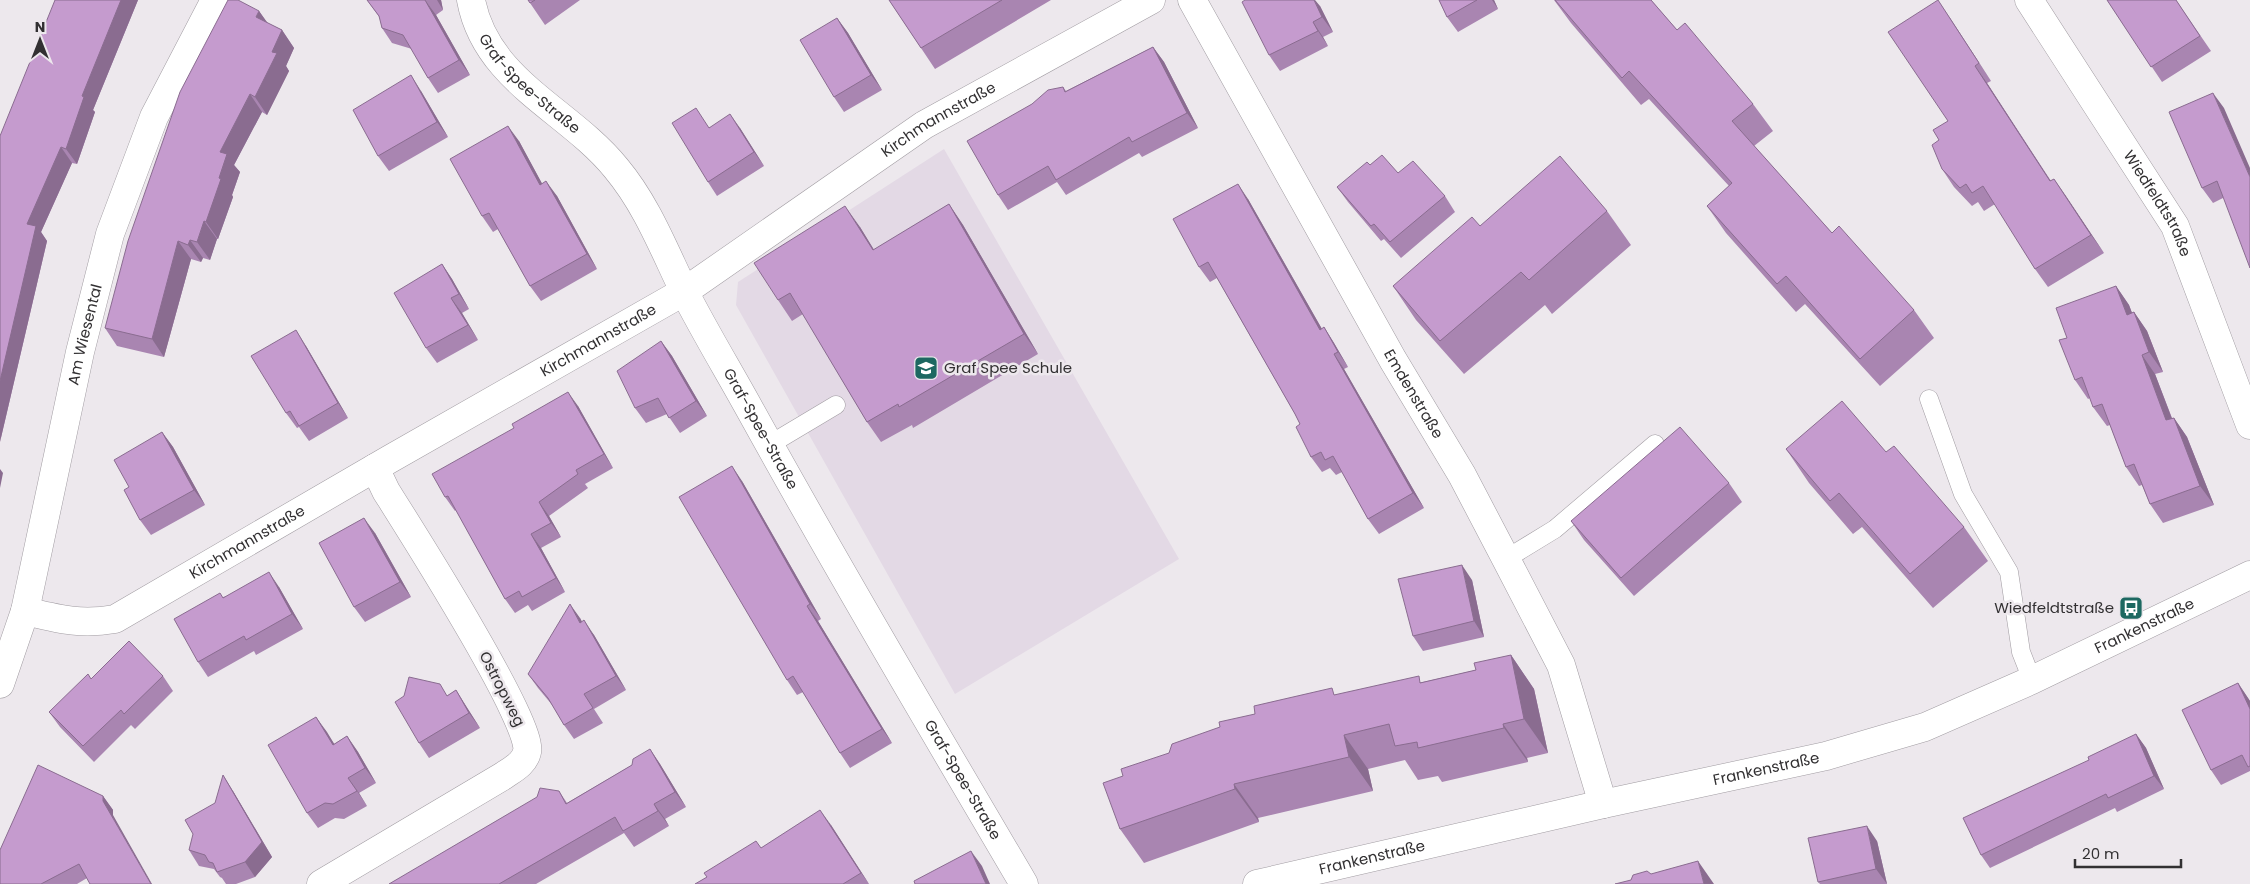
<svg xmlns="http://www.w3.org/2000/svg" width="2250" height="884" viewBox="0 0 2250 884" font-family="Poppins,sans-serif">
	<rect width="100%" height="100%" fill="#ede8ed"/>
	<path fill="#e3d9e5" d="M944 149 1179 559 955 694 736 305 738 282Z"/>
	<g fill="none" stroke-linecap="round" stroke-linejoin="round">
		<g stroke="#a19ca2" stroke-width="19">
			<path id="lane" d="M1929 399 1963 494 2009 572 2021 652 2032 680
				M769 445 836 405
				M1506 559 1555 529 1655 444"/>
		</g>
		<g stroke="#a19ca2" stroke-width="29">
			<g id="street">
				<path id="s1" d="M471 0C486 81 569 110 616 168 647 205 664 250 685 293 705 332 728 370 749 408 838 569 931 726 1024 884"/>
				<path id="s2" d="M1192 0 1393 360 1462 475 1506 559 1561 665 1603 804"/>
				<path id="s3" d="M2029 0 2175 226 2250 425"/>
				<path id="s4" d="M25 611C59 619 80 625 115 619L390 459 685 291 924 125 1151 0"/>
				<path id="s5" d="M0 684 25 611 80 352 110 234 154 117 215 0"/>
				<path d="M321 884 503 776C513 769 524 764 527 752 535 725 408 526 386 491L375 468"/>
			</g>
		</g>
		<g stroke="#a19ca2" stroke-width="29">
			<g id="secondary">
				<path id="s6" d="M1257 884 1603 804 1826 756 1925 727 2032 680 2250 575"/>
			</g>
		</g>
		<use href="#lane" stroke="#fff" stroke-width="18"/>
		<use href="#street" stroke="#fff" stroke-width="28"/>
		<use href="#secondary" stroke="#fff" stroke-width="28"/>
	</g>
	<path fill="#a985b1" d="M55 0H138L93 110 95 112 77 164 72 163 41 232 47 241 0 442Z
		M367 0H441L443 10 436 15 470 75 438 93 428 78 412 49 392 43 382 28 380 18Z
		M528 0H580L545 25Z
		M889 0H1051L935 69Z
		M1439 0H1494L1498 9 1458 32 1447 17Z
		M1554 0H1651L1677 30 1753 104 1773 131 1754 146 1832 233 1914 310 1934 338 1880 386 1805 304 1796 312 1726 233 1707 206 1729 186 1649 99 1641 105 1571 23Z
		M2107 0H2176L2211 51 2162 82Z
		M1320 6 1333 32 1323 37 1328 46 1280 71 1269 55Z
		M259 11 267 23 282 30 294 48 286 66 289 71 267 115 262 112 234 165 240 172 232 195 233 197 218 239H217L210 260 203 258 201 262 191 259 164 357 117 346 105 328Z
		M837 18 848 33 882 90 844 112 834 97Z
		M1950 18 1991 81 1987 83 2051 181 2054 179 2104 253 2048 287 2035 269 1995 204 1984 211 1978 202 1972 206 1954 187 1942 169 1939 140 1948 121Z
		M1153 47 1164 62 1198 128 1142 157 1139 153 1066 195 1057 182 1008 210 998 195 1063 87 1066 91Z
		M421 91 448 137 389 171 378 156Z
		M2224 108 2223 198 2213 203 2202 188Z
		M709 127 740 128 764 166 717 196 708 182Z
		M519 141 542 184 557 196 597 269 541 301 530 286 498 229 493 232 482 216Z
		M1370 165 1398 173 1445 196 1455 212 1401 258 1384 239 1381 241 1348 202 1337 187Z
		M1248 199 1322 329 1324 327 1334 343 1348 367 1344 369 1424 508 1379 534 1368 519 1342 472 1336 475 1330 468 1322 472 1311 457 1300 424 1295 414 1217 278 1210 282 1199 267Z
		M949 204 963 225 1038 354 913 428 912 425 881 442 867 422 803 314 792 321 778 300 860 227 874 250Z
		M1607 211 1631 245 1552 314 1545 305 1464 374 1416 320 1393 286 1480 226Z
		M442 264 452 279 469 309 462 313 478 340 437 363 426 348Z
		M2116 286 2129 305 2132 313 2134 312 2147 331 2163 372 2155 374 2172 418H2174L2187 437 2214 505 2163 523 2150 504 2142 485 2139 486 2126 467 2110 425 2107 426 2093 407 2090 398 2088 399 2075 380Z
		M661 341 672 356 707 416 680 433 667 414 646 423 635 408Z
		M306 346 348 418 309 441 299 427 297 428 286 413Z
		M578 406 613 468 585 484 588 488 549 516 561 537 541 548 565 592 532 611 528 605 515 613 505 599 456 510 455 511 445 497Z
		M162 432 173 447 205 505 151 535 140 520Z
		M1786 449 1886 452 1964 527 1988 561 1933 608 1862 527 1853 534 1809 483Z
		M742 481 821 619 818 621 892 743 850 768 840 753 803 692 797 695 787 680Z
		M1729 483 1742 502 1634 596 1584 540 1571 521Z
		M375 533 411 597 365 622 354 607Z
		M1472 580 1484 637 1423 651 1413 636Z
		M279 587 303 629 256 655 254 651 208 677 198 662 223 597Z
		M580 618 582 622 594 635 626 690 594 709 603 723 574 739 564 725 553 706 538 688 528 674Z
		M1511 655 1534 689 1548 753 1527 758 1528 762 1442 782 1438 776 1418 780 1405 760 1368 769 1373 791 1258 818 1259 822 1144 863 1120 829 1123 776 1169 753 1336 695 1423 682 1476 670Z
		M163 676 173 691 135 729 131 725 94 762 60 727 49 712 91 679Z
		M2238 683 2250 701V771L2221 785 2211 770Z
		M456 690 466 706 480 728 429 758 419 743 448 695Z
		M316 717 334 744 347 736 358 752 376 783 359 793 367 806 344 819 335 818 318 828 307 813Z
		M2136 734 2146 748 2164 789 2117 812 2115 808 1990 868 1981 855 2089 760Z
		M650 749 660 764 686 807 665 819 669 826 634 847 624 833 536 884H389L559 791 567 803 632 765Z
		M233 791 272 857 255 877 236 884H226L222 878 220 877 214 869 199 866 189 850 215 803Z
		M103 796 113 810V815L87 878 77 884H0Z
		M831 825 869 884H695L761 848Z
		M1877 841 1887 884H1820L1818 882Z"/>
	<path fill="#8a6c90" d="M121 0H138L93 110 95 112 77 164 66 149 82 96Z
		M425 0 436 15 470 75 459 60Z
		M437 0H441L443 10Z
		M1314 0H1315L1320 6 1333 32 1322 17Z
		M1492 0H1494L1498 9Z
		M1938 0 1950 18 1991 81 1979 63Z
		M259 11 272 29 256 17Z
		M837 18 848 33 882 90 871 75Z
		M1313 22 1323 37 1328 46 1318 31Z
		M282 30 294 48 286 66 289 71 267 115 255 97 272 52Z
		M1153 47 1164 62 1198 128 1187 113Z
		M1975 66 1987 83 2062 199 2050 181Z
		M411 75 421 91 448 137 437 122Z
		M2213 93 2224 108 2250 168V177Z
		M250 94 262 112 234 165 240 172 232 195 233 197 218 239 206 222 219 178 220 152Z
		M730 114 740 128 764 166 754 152Z
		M508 126 519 141 551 200 540 185Z
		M61 147 72 163 41 232 47 241 0 442V381L27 224Z
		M2054 179 2066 196 2104 253 2091 235Z
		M546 181 557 196 597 269 587 254Z
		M1238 184 1248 199 1331 345 1320 330Z
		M949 204 963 225 1038 354 1024 334Z
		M845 206 860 227 887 271 873 250Z
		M204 221 217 239 210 260 197 242Z
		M190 240 203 258 201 262 188 245Z
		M178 241 191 259 164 357 152 339Z
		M442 264 452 279 469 309 459 294Z
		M2116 286 2129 305 2140 334 2127 315Z
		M451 298 462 313 478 340 468 325Z
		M2134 312 2147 331 2163 372 2149 352Z
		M1324 327 1334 343 1348 367 1338 352Z
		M296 330 306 346 348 418 338 403Z
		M661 341 672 356 707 416 696 401Z
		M1334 354 1344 369 1424 508 1413 493Z
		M2142 355 2155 374 2180 440 2166 420Z
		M568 392 578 406 613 468 604 454Z
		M2174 418 2187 437 2214 505 2200 486Z
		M162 432 173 447 205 505 194 490Z
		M732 466 742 481 821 619 810 604Z
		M0 469 3 473 0 488Z
		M539 502 549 516 561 537 551 523Z
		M364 518 375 533 411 597 400 582Z
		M531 534 541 548 565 592 556 578Z
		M1462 565 1472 580 1484 637 1474 621Z
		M269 572 279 587 303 629 292 614Z
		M570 604 580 618 590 637 580 623Z
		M807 606 818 621 892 743 882 729Z
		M584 620 594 635 626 690 616 676Z
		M1511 655 1534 689 1548 753 1524 719Z
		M2238 683 2250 701V709Z
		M456 690 466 706 480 728 469 713Z
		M316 717 327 732 344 760 333 745Z
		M1503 724 1527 758 1528 762 1504 728Z
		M2136 734 2146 748 2164 789 2154 776Z
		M1344 735 1368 769 1373 791 1349 757Z
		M347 736 358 752 376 783 365 768Z
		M650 749 660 764 686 807 675 792Z
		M223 775 233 791 272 857 255 877 245 862Z
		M348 778 359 793 367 806 357 791Z
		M1234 784 1258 818 1259 822 1235 789Z
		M103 796 113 810V815L152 884H151L103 801Z
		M654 804 665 819 669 826 658 811Z
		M820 810 831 825 869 884 861 873Z
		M1867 826 1877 841 1887 884 1876 869Z
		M971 851 982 866 990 884H986Z
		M1698 861 1714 884H1704Z"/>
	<path fill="#c59bce" stroke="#8a6c90" d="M55 0H121L82 96 84 97 66 149 61 147 27 224 36 226 0 381V136Z
		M228 0H238L259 11 256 17 282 30 272 52 277 53 255 97 250 94 220 152 227 154 219 178 221 179 206 222 204 221 197 242 190 240 188 245 178 241 152 339 105 328 128 241 180 92Z
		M367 0H425L459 60 428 78 403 35 382 28 379 16Z
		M528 0H535L530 3Z
		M889 0H1002L921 48Z
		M1245 0H1314L1322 17 1313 22 1318 31 1269 55 1242 2Z
		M1439 0H1477L1447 17Z
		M1555 0H1651L1677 30 1685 23 1753 104 1732 121 1832 233 1839 226 1914 310 1860 359 1786 276 1777 284 1707 206 1732 183 1629 71 1622 78Z
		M1938 0 1979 63 1975 66 2050 181 2054 179 2091 235 2035 269 1983 186 1972 193 1966 184 1960 188 1942 169 1932 145 1939 140 1933 130 1948 121 1888 32Z
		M2107 0H2176L2200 36 2151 67Z
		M837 18 871 75 834 97 800 40Z
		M1153 47 1187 113 1132 142 1129 137 1056 180 1048 166 998 195 967 141 1032 104 1048 90 1063 87 1065 92Z
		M411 75 437 122 378 156 353 110Z
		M2213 93 2250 177V268L2217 181 2202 188 2169 112Z
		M696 108 709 128 730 114 754 152 708 182 672 123Z
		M508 126 540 185 546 181 587 254 530 286 489 213 482 216 450 159Z
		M1382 155 1398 173 1413 161 1445 196 1390 242 1374 224 1371 226 1337 187 1367 162 1370 165Z
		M1560 156 1607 211 1529 280 1521 272 1440 341 1393 286 1472 217 1480 226Z
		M1238 184 1320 330 1324 327 1338 352 1334 354 1413 493 1368 519 1333 456 1325 460 1321 452 1311 457 1296 427 1300 424 1295 414 1208 262 1199 267 1173 219Z
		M949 204 1024 334 899 407 898 404 867 422 790 293 778 300 754 263 845 206 873 250Z
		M442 264 459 294 451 298 468 325 426 348 394 293Z
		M2116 286 2127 315 2134 312 2149 352 2142 355 2166 420 2174 418 2200 486 2150 504 2134 464 2126 467 2102 404 2093 407 2082 377 2075 380 2059 340 2067 338 2056 308Z
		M296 330 338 403 299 426 290 411 286 413 251 356Z
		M661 341 696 401 669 418 658 398 635 408 617 371Z
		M568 392 604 454 576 470 578 474 539 502 551 523 531 534 556 578 522 597 519 591 505 599 448 496 445 497 432 474 514 428 512 424Z
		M1842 401 1886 452 1894 446 1964 527 1910 574 1839 493 1830 501 1786 449Z
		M1680 427 1729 483 1621 578 1571 521Z
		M162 432 194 490 140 520 124 490 129 487 114 460Z
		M732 466 810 604 807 606 882 729 840 753 793 676 787 680 679 497Z
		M364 518 400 582 354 607 319 543Z
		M1462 565 1474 621 1413 636 1398 579Z
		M269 572 292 614 246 640 244 636 198 662 174 619 220 593 223 598Z
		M570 604 580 623 584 620 616 676 584 694 593 708 564 725 548 698 528 674Z
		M129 641 163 676 124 714 121 710 83 746 49 712 88 674 91 679Z
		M1511 655 1524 719 1503 724 1504 728 1418 748 1417 742 1395 746 1389 724 1344 735 1349 757 1234 784 1235 789 1120 829 1103 783 1123 776 1121 769 1169 753 1172 744 1220 727 1219 722 1255 714 1254 706 1332 688 1334 695 1419 676 1420 683 1476 670 1474 663Z
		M409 677 440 684 447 696 456 690 469 713 419 743 395 702 404 696Z
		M2238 683 2250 709V766L2248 767 2242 755 2211 770 2182 710Z
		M316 717 333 745 347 736 365 768 348 778 357 791 333 804 325 803 307 813 268 745Z
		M2136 734 2154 776 2108 798 2106 794 1981 855 1963 818 2089 760 2088 757Z
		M650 749 675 792 654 804 658 811 623 831 615 817 499 884H389L537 797 540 788 559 791 566 804 632 765 633 759Z
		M38 765 103 796V801L151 884H90L79 864 41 884H0V850Z
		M223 775 262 842 245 862 217 872 213 863 209 862 205 855 189 850 193 834 185 820 215 803Z
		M820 810 861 873 843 884H695L707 877 704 873 756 841 761 848Z
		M1867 826 1876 869 1818 882 1808 838Z
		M971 851 986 884H915L914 881Z
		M1698 861 1704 884H1615L1631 880 1633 875 1647 871 1651 874Z"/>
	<defs>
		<g id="school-square" transform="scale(1.25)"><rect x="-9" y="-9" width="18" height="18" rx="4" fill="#1d6861" stroke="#ede8ed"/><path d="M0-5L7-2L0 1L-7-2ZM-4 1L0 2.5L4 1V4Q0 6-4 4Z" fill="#fff"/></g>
		<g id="bus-square" transform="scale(1.25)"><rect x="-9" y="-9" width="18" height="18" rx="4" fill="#1d6861" stroke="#ede8ed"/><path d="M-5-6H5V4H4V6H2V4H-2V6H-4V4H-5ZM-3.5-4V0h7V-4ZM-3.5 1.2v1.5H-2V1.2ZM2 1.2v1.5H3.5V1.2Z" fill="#fff"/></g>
	</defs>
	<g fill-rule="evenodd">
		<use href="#school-square" x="926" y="368"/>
		<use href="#bus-square" x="2131" y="608"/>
	</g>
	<g text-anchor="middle" stroke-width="5" stroke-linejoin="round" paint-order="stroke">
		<g font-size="15" fill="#323032" stroke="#ede8ed">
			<text dy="5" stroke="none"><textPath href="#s1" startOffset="105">Graf-Spee-Straße</textPath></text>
			<text dy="5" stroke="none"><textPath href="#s4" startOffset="1055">Kirchmannstraße</textPath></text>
			<text dy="5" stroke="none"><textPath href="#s3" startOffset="241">Wiedfeldtstraße</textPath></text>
			<text dy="5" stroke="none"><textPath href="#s5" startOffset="360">Am Wiesental</textPath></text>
			<text dy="5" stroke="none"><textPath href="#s4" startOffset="649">Kirchmannstraße</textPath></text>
			<text dy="5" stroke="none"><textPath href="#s2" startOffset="452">Emdenstraße</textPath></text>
			<text dy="5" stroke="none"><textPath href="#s1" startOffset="525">Graf-Spee-Straße</textPath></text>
			<text dy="5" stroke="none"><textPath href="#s4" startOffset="244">Kirchmannstraße</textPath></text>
			<text dy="5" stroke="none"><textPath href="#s6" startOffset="928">Frankenstraße</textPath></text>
			<text transform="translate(502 689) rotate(63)" y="5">Ostropweg</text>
			<text dy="5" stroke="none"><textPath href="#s6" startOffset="522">Frankenstraße</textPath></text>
			<text dy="5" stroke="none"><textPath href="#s1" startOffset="930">Graf-Spee-Straße</textPath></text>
			<text dy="5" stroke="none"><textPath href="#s6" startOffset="118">Frankenstraße</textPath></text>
		</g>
		<g font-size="15" fill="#323032" stroke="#ede8ed" text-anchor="start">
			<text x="944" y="373">Graf Spee Schule</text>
			<text x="2114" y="613" text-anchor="end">Wiedfeldtstraße</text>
		</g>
	</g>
	<g transform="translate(40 40)" stroke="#ede8ed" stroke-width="4" paint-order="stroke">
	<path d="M0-4L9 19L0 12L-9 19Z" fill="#323032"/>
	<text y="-8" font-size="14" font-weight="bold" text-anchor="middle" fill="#323032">N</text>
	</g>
	<path d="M2075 859v8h106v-8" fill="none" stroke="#323032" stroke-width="2.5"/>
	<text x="2082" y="859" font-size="15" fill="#323032" stroke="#ede8ed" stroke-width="4" paint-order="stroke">20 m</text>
</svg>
